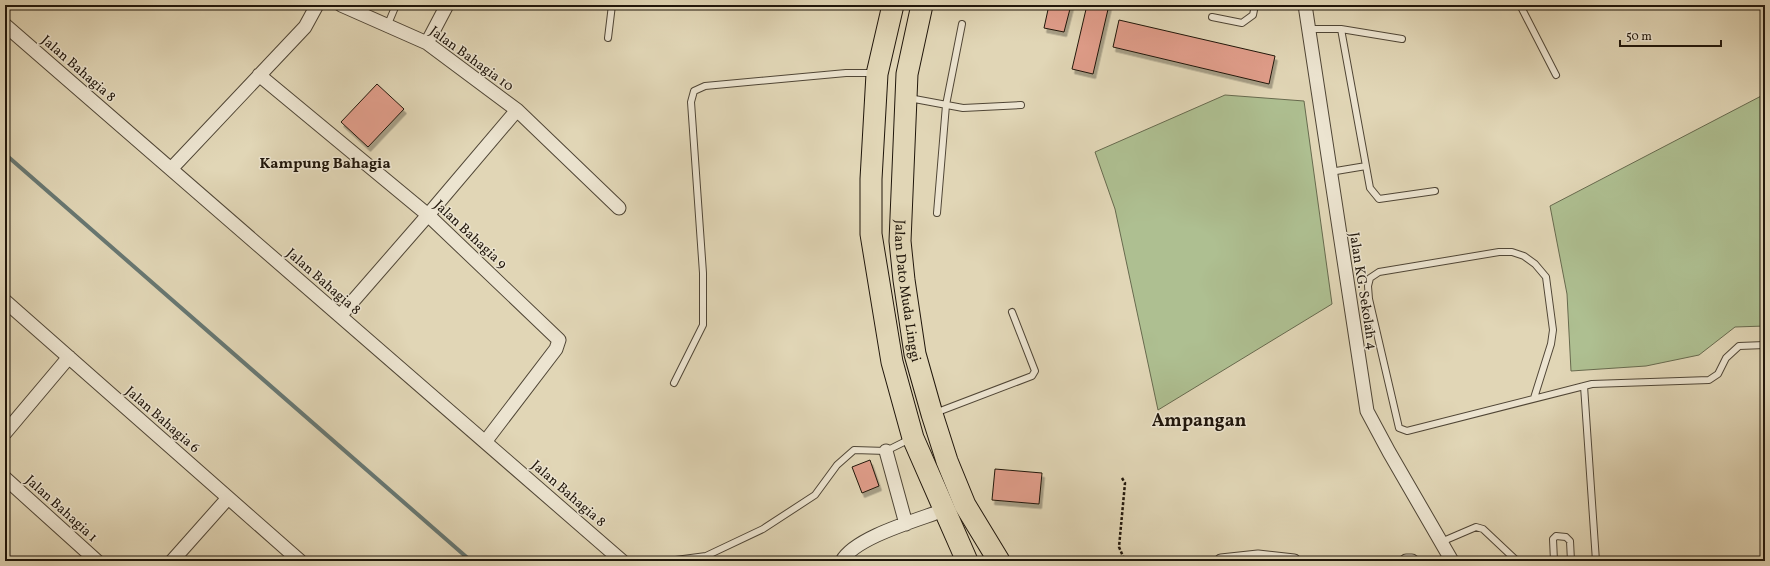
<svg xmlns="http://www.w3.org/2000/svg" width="1770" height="566" viewBox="0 0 1770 566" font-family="Vollkorn,serif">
	<defs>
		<filter id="shadow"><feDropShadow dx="2.5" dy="4.5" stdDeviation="0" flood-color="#0004"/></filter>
	</defs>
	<rect width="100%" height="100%" fill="#e1d6b6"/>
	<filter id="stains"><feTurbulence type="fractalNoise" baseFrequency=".005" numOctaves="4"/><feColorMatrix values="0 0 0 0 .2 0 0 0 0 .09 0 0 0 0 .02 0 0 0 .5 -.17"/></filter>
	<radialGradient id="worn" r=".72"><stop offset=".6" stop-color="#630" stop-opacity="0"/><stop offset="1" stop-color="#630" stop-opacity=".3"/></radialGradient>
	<path fill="#aebf91" stroke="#676a4e" d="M1765 94V326L1735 327 1699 355 1646 366 1571 371 1567 294 1550 206Z
		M1225 95 1304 101 1332 304 1158 410 1115 209 1095 152Z"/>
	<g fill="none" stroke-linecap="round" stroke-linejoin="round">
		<path stroke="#677772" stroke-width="4" d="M5 154 471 561"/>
	</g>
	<path fill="#e09d8a" stroke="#20160b" filter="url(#shadow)" d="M1049 5H1071L1064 32 1044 28Z
		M1087 5H1109L1093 74 1072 69Z
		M1119 20 1275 56 1269 84 1113 47Z
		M377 84 404 109 368 147 341 122Z
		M870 460 879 486 862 493 852 467Z
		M995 469 1042 473 1039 504 992 500Z"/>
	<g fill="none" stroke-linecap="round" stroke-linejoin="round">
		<g stroke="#504636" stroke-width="8">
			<path id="service" d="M1520 5 1556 75
				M1212 17 1242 23 1253 15 1255 5
				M388 24 396 5
				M1309 29H1341L1366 166 1330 172
				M1341 29 1402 39
				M608 38 612 5
				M909 98 963 108 1021 105
				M1366 166 1370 188 1379 199 1435 191
				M937 213 946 105 962 24
				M674 383 703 325V273L691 102 694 91 705 86 846 73H874
				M1584 386 1596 561
				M1534 398 1551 344 1553 330 1546 277 1535 264 1524 256 1512 252H1499L1379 272 1370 278 1368 286 1369 299 1399 428 1407 431 1592 384 1709 380 1718 374 1726 358 1739 346 1765 345
				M935 413 1032 376 1035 371 1012 312
				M1441 542 1476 527 1483 529 1517 561
				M668 561 706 556 763 529 815 495 837 465 854 450 886 451 910 439
				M1554 561 1553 539 1556 536 1566 537 1570 541 1571 561"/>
		</g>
		<g stroke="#504636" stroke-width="15">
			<path id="minor" d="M341 5 427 43 517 110 619 208
				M1305 5 1367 411 1389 452 1452 561
				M5 25 622 561
				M427 43 447 5
				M259 75 428 215 559 340 556 349 485 442
				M171 169 305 27 317 5
				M5 301 300 561
				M340 316 428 215 517 110
				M5 433 69 357
				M886 451 906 524
				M5 478 97 561
				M172 561 228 498
				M842 561C855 537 918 520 944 510
				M1221 561 1258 557 1294 561
				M1406 561H1412"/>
		</g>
		<g stroke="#20160b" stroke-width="23">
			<g id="trunk">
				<path d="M893 5 877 74 871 179V234L892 362 913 438 967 561"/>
				<path id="s1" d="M922 5 907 74 900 241 904 280 915 354 932 414 947 461 965 505 999 561"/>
			</g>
		</g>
		<path stroke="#20160b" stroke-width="2.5" stroke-dasharray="3 2" stroke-linecap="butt" d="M1122 478 1125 483 1119 547 1125 561"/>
		<use href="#service" stroke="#ece4d0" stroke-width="6"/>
		<use href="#minor" stroke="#ece4d0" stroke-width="13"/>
		<use href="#trunk" stroke="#e1d6b6" stroke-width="21"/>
	</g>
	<g text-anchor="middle" stroke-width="3" stroke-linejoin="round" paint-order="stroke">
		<g font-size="14" fill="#20160b" stroke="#ece4d0">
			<text transform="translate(472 58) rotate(36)" y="5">Jalan Bahagia 10</text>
			<text transform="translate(79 68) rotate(41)" y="5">Jalan Bahagia 8</text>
			<text transform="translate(471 234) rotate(43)" y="5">Jalan Bahagia 9</text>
			<text transform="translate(324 281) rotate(41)" y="5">Jalan Bahagia 8</text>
			<text dy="5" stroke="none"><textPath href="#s1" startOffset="288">Jalan Dato Muda Linggi</textPath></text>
			<text transform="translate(1364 291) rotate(81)" y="5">Jalan KG. Sekolah 4</text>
			<text transform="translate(163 419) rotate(41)" y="5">Jalan Bahagia 6</text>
			<text transform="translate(569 493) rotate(41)" y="5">Jalan Bahagia 8</text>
			<text transform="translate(62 508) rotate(42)" y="5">Jalan Bahagia 1</text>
		</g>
		<g font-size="15" font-weight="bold" fill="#20160b" stroke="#ece4d0">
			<text x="325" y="168">Kampung Bahagia</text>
		</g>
		<g font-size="18" font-weight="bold" fill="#20160b" stroke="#ece4d0">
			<text x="1199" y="426">Ampangan</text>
		</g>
	</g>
	<rect width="1770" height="566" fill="none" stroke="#e1d6b6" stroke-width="20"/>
	<rect x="6" y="6" width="1758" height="554" fill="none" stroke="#20160b" stroke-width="2"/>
	<rect x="10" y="10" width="1750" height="546" fill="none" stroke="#20160b"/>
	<path d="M1620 40v6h101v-6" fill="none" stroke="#20160b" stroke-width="2"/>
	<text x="1626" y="40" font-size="12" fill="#20160b" stroke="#ece4d0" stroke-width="3" paint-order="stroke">50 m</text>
	<rect width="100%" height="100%" filter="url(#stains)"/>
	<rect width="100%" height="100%" fill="url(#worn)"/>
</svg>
